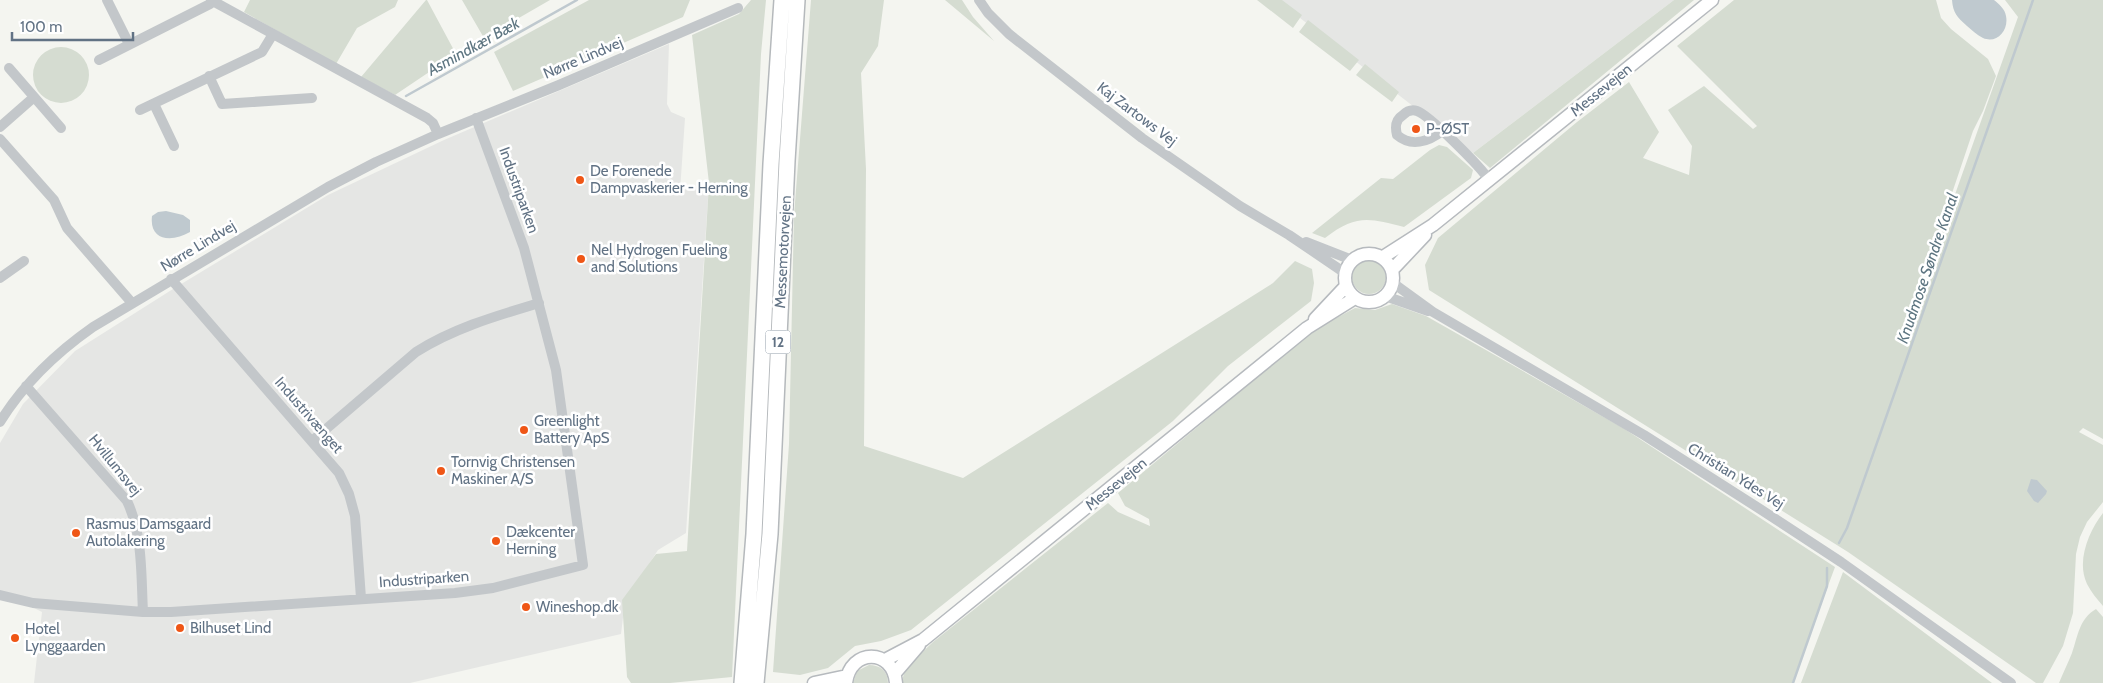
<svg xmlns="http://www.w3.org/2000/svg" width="2103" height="683" viewBox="0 0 2103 683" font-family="Cabin,sans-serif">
	<rect width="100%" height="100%" fill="#f4f5f0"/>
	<path fill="#e5e6e4" d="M1277 0H1674L1473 153Z
		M669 44 667 104 671 112 685 118 680 191 709 183 686 533 658 550 625 601 621 634 410 683H34L42 612 0 591V443L23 404 75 351 173 289 328 195 444 140Z"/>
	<path fill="#d5dcd1" d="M250 0H398L395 7 357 28 336 64 244 12Z
		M426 0H427L456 54 395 95 361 77Z
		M462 0H550L484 38Z
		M589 0H690L683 17 513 91 494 52Z
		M751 0H766L761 54 732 677 670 683H631L627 677 622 600 656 554 687 551 709 183 692 35 739 14Z
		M811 0H884L878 46 861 73 866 169 864 446 963 478 1273 283 1295 261 1312 269 1314 283 1311 301 1228 366 1173 421 911 630 881 641 855 646 828 668 800 675 773 672 789 444 794 215Z
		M945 0H962L973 17 994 41Z
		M1257 0H1282L1302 15 1293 28Z
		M1674 0H1694L1490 168 1473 153Z
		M1734 0H1936L1941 18 1951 29 1988 59 1996 76 1983 111 1973 131 1919 291 1920 293 2018 17 2005 0H2103V439L2083 428 2079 432 2103 445V502L2087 522 2080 537 2076 554 2073 613 2063 646 2043 683H2036L1848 552 1429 290 1425 265 1438 238 1577 122 1629 82 1659 132 1643 158 1689 175 1692 146 1668 110 1704 86 1753 129 1757 126 1677 46Z
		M1308 20 1359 60 1350 71 1299 32Z
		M33 75a28 28 0 1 1 56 0a28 28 0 1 1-56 0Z
		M1365 64 1399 92 1392 102 1356 75Z
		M1439 145 1447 147 1473 170 1471 178 1404 227C1369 218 1356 214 1325 238L1312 233 1381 178 1393 179 1430 150Z
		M1352 277a17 17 0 1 1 34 0a17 17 0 1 1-34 0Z
		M1392 304 1426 316 1623 428 1835 567 1792 683H901L906 668 933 642 1108 503 1118 512 1150 526 1149 519 1125 506 1118 493 1314 330 1355 308 1375 310Z
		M2103 513V606C2097 599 2091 592 2087 584 2076 561 2089 531 2103 513Z
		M1843 572 1992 683H1801Z
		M2096 609 2103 617V683H2059C2063 673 2068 663 2072 653 2078 636 2079 619 2096 609Z
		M869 665C880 665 888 671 888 683H853L857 671Z"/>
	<path fill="#bfc9cf" d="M1952 0H1994C1999 4 2005 9 2006 16 2009 30 1997 44 1983 38 1977 35 1972 30 1967 26 1957 17 1953 13 1952 0Z
		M166 211 183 215 190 220V232C173 242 149 242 152 216L158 212Z
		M2031 479 2037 480 2047 491 2046 494 2038 503 2034 501 2027 491Z"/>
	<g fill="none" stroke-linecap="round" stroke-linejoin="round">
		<path stroke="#bfc9cf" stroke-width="2.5" d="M406 96 577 0
			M1839 543 1847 528 2033 0
			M1793 683 1827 586V568"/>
		<g stroke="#b6babe" stroke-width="15">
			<path id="major" d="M1345 278a24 24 0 1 1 48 0a24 24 0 1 1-48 0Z
				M1383 257 1433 225 1712 0
				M1392 270 1425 235
				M1315 319 1346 286
				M885 660 923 640 1280 350 1307 328 1355 298
				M895 673 919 645
				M814 683 847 676
				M846 683C850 648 893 648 896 683"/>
		</g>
		<g stroke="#b5b9bc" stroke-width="18">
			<path id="highway" d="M742 683 754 534 771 164 782 0
				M756 683 770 534 787 161 797 0"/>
		</g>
		<path stroke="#c3c7ca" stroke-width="10" d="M107 0 129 44
			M211 0 427 118 433 123 438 134
			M979 0 988 13 1009 34 1142 138 1240 206 1289 235 1345 273
			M99 60 210 4 213 1
			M9 68 61 128
			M209 76 222 104 312 98
			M154 104 174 146
			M140 110 262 52 273 34
			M0 127 33 98
			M1442 131C1428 142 1411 147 1397 135 1395 127 1395 120 1403 115 1407 111 1411 109 1417 111 1429 115 1481 167 1489 180
			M0 139 54 200 67 228 132 303
			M1306 242 1352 260
			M0 278 24 261
			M171 279 339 473 349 494 355 516 361 598
			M1393 283 1433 312 1644 435 1760 509 1841 562 2011 683
			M1385 296 1428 311
			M26 386 127 501C143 535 141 575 143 612
			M0 422C24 383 56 353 93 327L328 187 376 162 438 134 559 85 738 8
			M312 441 416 352C454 328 496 316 539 303
			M0 595 33 603 143 612H171L455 593 493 588 583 565 556 370 524 248 476 118"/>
		<use href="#major" stroke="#fff" stroke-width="12"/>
		<use href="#highway" stroke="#fff" stroke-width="15"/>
	</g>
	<g fill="#ef5616" stroke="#fff" stroke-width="2">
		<circle cx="1416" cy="129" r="5"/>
		<circle cx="580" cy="180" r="5"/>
		<circle cx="581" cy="259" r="5"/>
		<circle cx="524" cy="430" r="5"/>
		<circle cx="441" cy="471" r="5"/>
		<circle cx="76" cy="533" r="5"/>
		<circle cx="496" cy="541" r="5"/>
		<circle cx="526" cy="607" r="5"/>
		<circle cx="180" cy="628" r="5"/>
		<circle cx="15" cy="638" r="5"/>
	</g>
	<g text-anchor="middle" stroke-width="5" stroke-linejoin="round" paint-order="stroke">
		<rect fill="#fff" stroke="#909ca9" stroke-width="1" x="765.5" y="330.5" width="25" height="23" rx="4"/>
		<g font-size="14" font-weight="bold" fill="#617284">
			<text x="778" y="347">12</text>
		</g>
		<g font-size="15" fill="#617284" stroke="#fff">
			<text transform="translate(583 58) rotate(-23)" y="5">Nørre Lindvej</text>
			<text transform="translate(1601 90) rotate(-39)" y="5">Messevejen</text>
			<text transform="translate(1137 114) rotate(37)" y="5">Kaj Zartows Vej</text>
			<text transform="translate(519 190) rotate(70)" y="5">Industriparken</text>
			<text transform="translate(198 246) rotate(-31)" y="5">Nørre Lindvej</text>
			<text transform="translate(783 252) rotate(-87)" y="5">Messemotorvejen</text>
			<text transform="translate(309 415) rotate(49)" y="5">Industrivænget</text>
			<text transform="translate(115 465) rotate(51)" y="5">Hvillumsvej</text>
			<text transform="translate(1736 476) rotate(32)" y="5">Christian Ydes Vej</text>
			<text transform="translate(1116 484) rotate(-39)" y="5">Messevejen</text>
			<text transform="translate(424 579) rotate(-4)" y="5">Industriparken</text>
		</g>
		<g font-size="15" fill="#617284" stroke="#fff" text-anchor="start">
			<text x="1426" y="134">P-ØST</text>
			<text x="590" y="176">De Forenede<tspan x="590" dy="17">Dampvaskerier - Herning</tspan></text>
			<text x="591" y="255">Nel Hydrogen Fueling<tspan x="591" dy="17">and Solutions</tspan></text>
			<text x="534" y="426">Greenlight<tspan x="534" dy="17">Battery ApS</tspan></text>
			<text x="451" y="467">Tornvig Christensen<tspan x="451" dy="17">Maskiner A/S</tspan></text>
			<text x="86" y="529">Rasmus Damsgaard<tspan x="86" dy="17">Autolakering</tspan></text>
			<text x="506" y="537">Dækcenter<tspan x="506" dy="17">Herning</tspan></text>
			<text x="536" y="612">Wineshop.dk</text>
			<text x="190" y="633">Bilhuset Lind</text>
			<text x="25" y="634">Hotel<tspan x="25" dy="17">Lynggaarden</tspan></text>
		</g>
		<g font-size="16" font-style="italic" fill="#5d7581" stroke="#fff">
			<text transform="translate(473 46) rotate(-29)" y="6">Asmindkær Bæk</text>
			<text transform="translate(1927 268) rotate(-71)" y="6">Knudmose Søndre Kanal</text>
		</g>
	</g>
	<path d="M12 32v8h121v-8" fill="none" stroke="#617284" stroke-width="2.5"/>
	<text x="20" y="32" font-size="15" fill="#617284" stroke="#ffffff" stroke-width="4" paint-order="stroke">100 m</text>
</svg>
